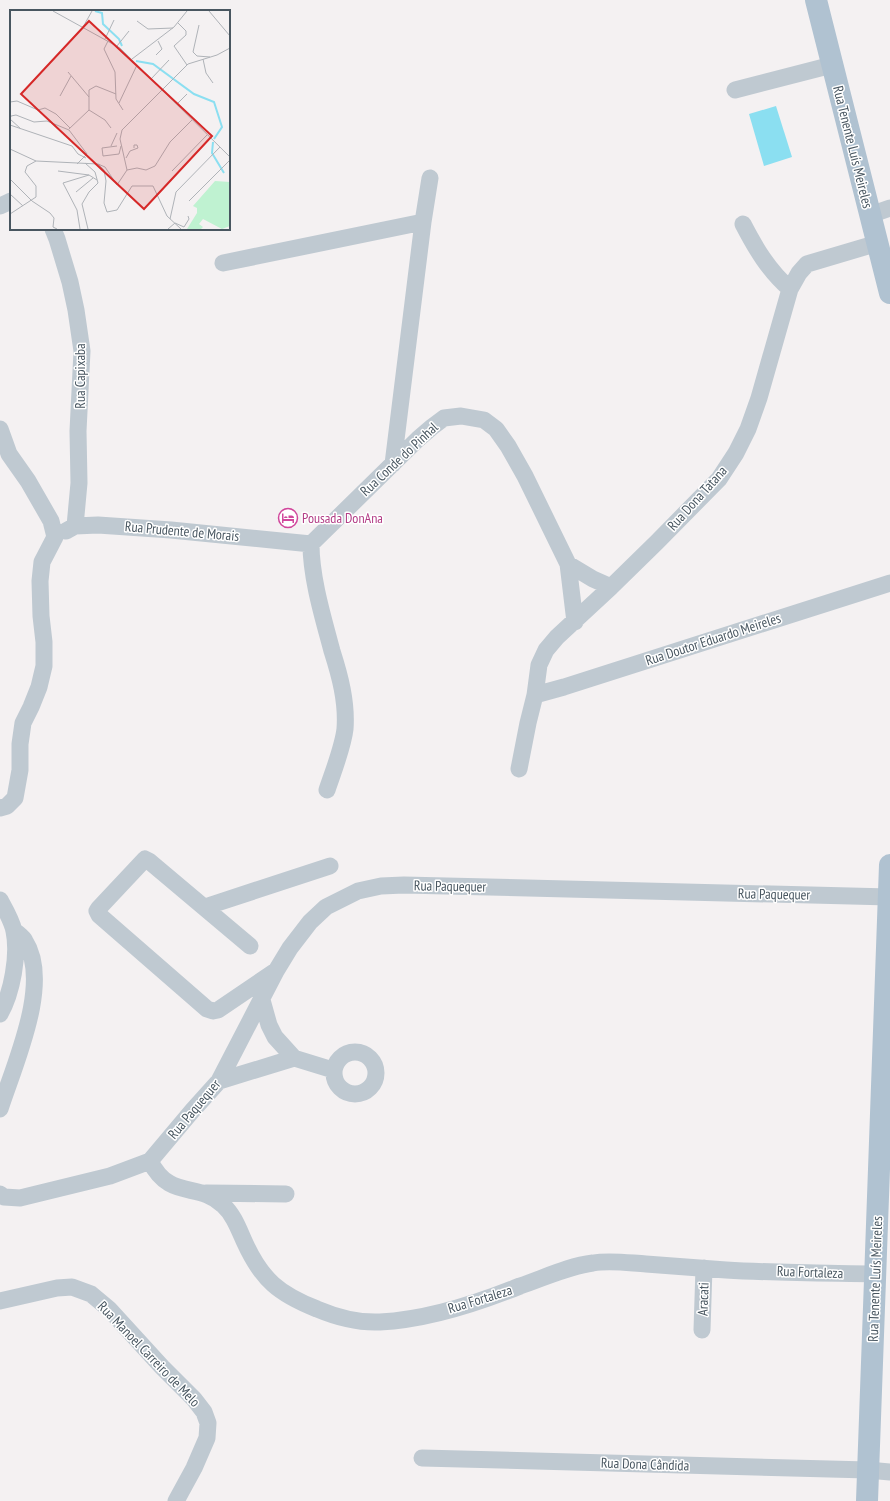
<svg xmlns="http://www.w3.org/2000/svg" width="890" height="1501" viewBox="0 0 890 1501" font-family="'PT Sans Narrow',sans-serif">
	<rect width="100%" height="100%" fill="#f4f1f2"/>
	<path fill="#8bdff1" d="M776 106 792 157 764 166 749 114Z"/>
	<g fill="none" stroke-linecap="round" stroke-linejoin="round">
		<path stroke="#bfc9d1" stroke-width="17" d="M735 90 832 65
			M0 206 11 201
			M870 215 890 208
			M743 224C756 249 769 271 790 289
			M53 229 57 239 70 282 76 310 82 351 78 431 79 483 75 526
			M223 263 423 222
			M0 429 9 454 28 481 51 521 55 537 42 562 40 581 41 616 44 642V666L39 687 31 707 23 723 20 744V770L15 798 7 806 0 808
			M393 464 423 222 430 178
			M66 531 75 526 98 525 171 530 311 544
			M568 564 593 579 611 587
			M535 695 564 687 890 583
			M519 769 528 723 535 695 539 665 546 650 557 637 611 587 657 542 719 479 736 453 748 429 759 398 790 289 799 273 807 264 878 243
			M327 790C333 772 343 747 345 729 347 702 340 676 332 651 323 617 311 578 311 544L418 439 432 427 444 418 461 416 484 420 496 429 508 446 525 476 568 564 575 622
			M0 900C5 909 12 921 14 931 19 955 12 993 0 1014
			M205 907 330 866
			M250 946 149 861 145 859 99 908 97 911 99 915 207 1009 213 1011 218 1010 274 972
			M262 1000 269 1025 275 1037 294 1058
			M334 1073a21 21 0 1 1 42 0a21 21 0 1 1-42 0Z
			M219 1081 294 1058 333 1070
			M0 1109C14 1065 52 983 25 941 23 937 18 934 14 930
			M150 1161C170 1201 198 1181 223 1205 234 1215 239 1230 245 1243 262 1280 279 1294 317 1309 336 1317 359 1323 380 1322 425 1320 478 1303 520 1286 544 1278 568 1266 593 1263 610 1260 629 1263 646 1264 673 1266 699 1268 726 1270 776 1273 826 1273 876 1274
			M206 1193 286 1194
			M0 1194 4 1197 20 1198 110 1176 150 1161 192 1111 219 1081 276 971 290 948 310 922 326 907 358 891 381 886 404 885 890 897
			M0 1301 57 1288 72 1287 91 1294 109 1309 162 1367 194 1399 204 1412 208 1423 207 1438 194 1468 176 1501
			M702 1330 704 1268
			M422 1458 868 1470 890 1472"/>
		<path stroke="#b0c2d1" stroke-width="22" d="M816 0 890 293
			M867 1501 890 865"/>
	</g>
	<defs>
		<g id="hotel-ring" transform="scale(1)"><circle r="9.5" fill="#fff" stroke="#d1479c" stroke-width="1.5"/><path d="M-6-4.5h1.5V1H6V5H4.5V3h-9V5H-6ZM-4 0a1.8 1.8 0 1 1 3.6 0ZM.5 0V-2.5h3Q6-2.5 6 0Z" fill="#d1479c"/></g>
	</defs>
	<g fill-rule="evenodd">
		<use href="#hotel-ring" x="288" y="518"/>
	</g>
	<g text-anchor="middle" stroke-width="3" stroke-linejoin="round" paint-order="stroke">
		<g font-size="14" fill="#485660" stroke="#fff">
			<text transform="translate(853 147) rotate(76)" y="5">Rua Tenente Luís Meireles</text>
			<text transform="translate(80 376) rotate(-90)" y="5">Rua Capixaba</text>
			<text transform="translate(399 459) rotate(-43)" y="5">Rua Conde do Pinhal</text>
			<text transform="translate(697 498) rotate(-48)" y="5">Rua Dona Tatana</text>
			<text transform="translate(182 531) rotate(5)" y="5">Rua Prudente de Morais</text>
			<text transform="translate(713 639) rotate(-18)" y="5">Rua Doutor Eduardo Meireles</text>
			<text transform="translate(450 886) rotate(1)" y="5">Rua Paquequer</text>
			<text transform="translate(774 894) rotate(1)" y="5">Rua Paquequer</text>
			<text transform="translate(194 1109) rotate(-50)" y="5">Rua Paquequer</text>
			<text transform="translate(810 1272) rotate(2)" y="5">Rua Fortaleza</text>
			<text transform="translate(875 1279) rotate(-88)" y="5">Rua Tenente Luís Meireles</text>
			<text transform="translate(480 1299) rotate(-17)" y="5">Rua Fortaleza</text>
			<text transform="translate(703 1299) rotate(-88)" y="5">Aracati</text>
			<text transform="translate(149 1354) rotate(46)" y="5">Rua Manoel Carreiro de Melo</text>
			<text transform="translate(645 1464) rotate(2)" y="5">Rua Dona Cândida</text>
		</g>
		<g font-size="14" fill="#b23c85" stroke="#fff" text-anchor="start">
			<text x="302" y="523">Pousada DonAna</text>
		</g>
	</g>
	<g transform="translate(10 10)">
		<rect width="220" height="220" fill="#f4f1f2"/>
		<path d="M205 171 220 172V216L212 219 193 209 189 214 193 217 191 219H177L187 203V198L183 196Z" fill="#bff2d1"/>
		<path fill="none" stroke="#8bdff1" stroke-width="2" d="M85 1 92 3 93 14 109 29 112 36M126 51 143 54 184 84 204 92 212 117 204 129M203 132 202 143 214 163"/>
		<path fill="none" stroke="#afb3b8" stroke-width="1" d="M43 1 110 38 220 147M199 1 220 26M127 11 138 19 163 18M168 13 176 21V25L164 36 177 55M189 15 183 42 187 46 200 47M73 17 82 1M95 29 104 10M98 31 94 39 105 62 106 89 113 100M107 36 119 21M146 45 152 39 148 31M122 49 164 17 177 1M193 49 196 63 203 73M58 62 79 87M141 69 159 50M50 86 61 66M0 92 7 91 28 100 35 98 46 104 60 118M109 93 127 55M167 94 177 84M0 115 62 136 68 144 76 148M101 118 95 110 79 100V80L86 76 106 84M11 119 0 109 1 106 6 105 24 112 37 111 59 120 77 144 67 154M59 119 79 100M101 136 107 123M107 136 92 138 93 146 109 144 111 136M0 139 26 151 88 154 94 160 96 171 94 193 97 202 107 200 122 176H143L157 206 171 219M116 148 120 141 128 138 127 135H124V138M75 153 85 162 88 173 79 182 72 194 78 219M88 154 95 157 107 175 117 160M117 160 110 129 112 120 178 54 207 45 220 38M117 160 127 158 136 160 145 156 160 132 182 110M48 161 79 165 87 170M162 161 197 125M0 169 22 191 40 203 44 208 43 217 47 219M66 182 83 168M0 184 13 196M179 191 220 150M0 204 26 187V176L15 162 17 156 26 151M160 209 166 182 210 137M70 219 67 200 53 173 79 165M158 219 165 213 174 217 179 209 178 206"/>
		<path fill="#d62828" fill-opacity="0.15" stroke="#d62828" stroke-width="2" d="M79 11 202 126 134 199 11 84Z"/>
		<rect width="220" height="220" fill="none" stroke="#485660" stroke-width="2"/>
	</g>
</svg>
